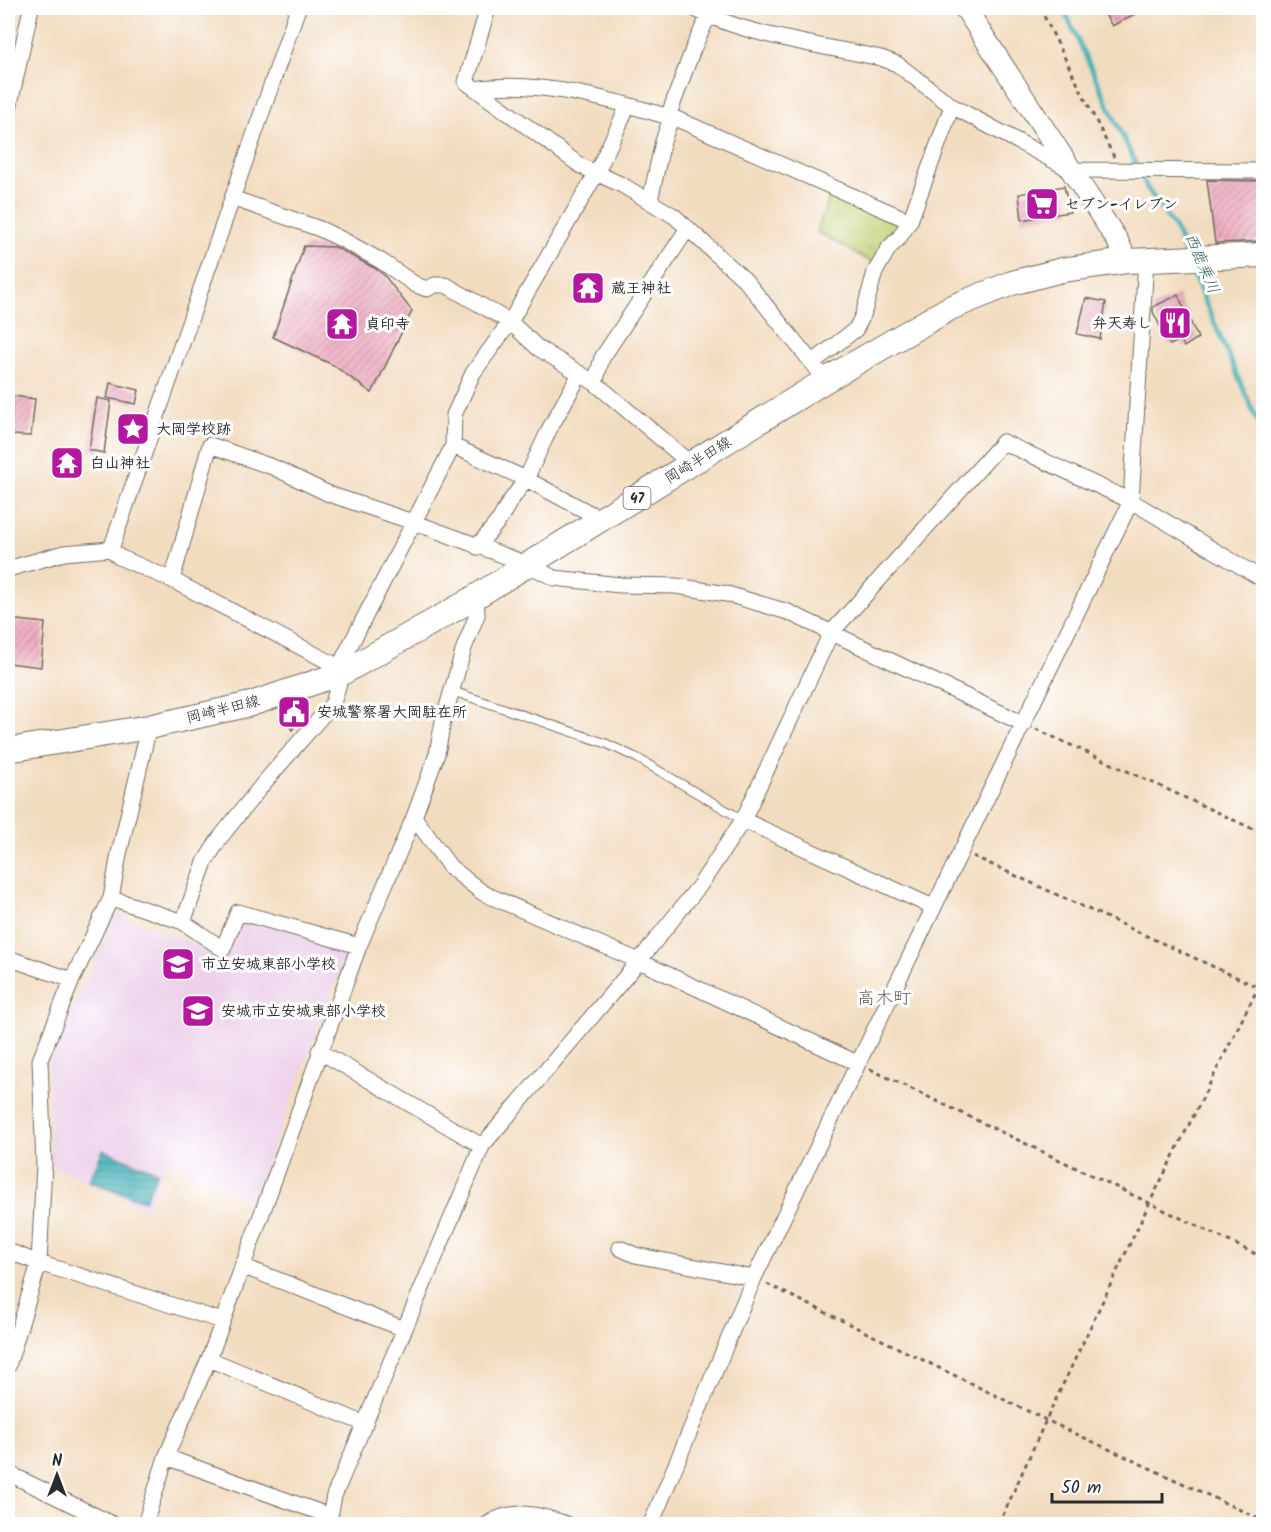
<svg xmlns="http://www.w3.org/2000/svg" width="1271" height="1532" viewBox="0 0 1271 1532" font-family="Kalam,'Klee One',sans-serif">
	<defs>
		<pattern id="park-tufts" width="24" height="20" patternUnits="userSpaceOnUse" patternTransform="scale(1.5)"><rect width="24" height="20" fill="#bfcc6e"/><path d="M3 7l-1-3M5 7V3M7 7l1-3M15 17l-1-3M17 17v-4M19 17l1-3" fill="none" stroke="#a4af5f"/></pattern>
		<pattern id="water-rules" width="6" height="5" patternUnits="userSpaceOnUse" patternTransform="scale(1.5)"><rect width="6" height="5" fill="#41b1b8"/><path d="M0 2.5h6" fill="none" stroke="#379096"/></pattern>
		<pattern id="building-hatch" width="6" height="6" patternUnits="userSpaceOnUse" patternTransform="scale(1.5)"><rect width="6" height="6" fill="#eda8be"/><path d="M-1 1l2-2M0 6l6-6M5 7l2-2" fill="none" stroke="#c0899b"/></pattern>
	</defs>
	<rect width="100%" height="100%" fill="#fff"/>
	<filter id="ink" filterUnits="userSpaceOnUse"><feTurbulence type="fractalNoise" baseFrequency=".0167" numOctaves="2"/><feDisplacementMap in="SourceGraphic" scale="12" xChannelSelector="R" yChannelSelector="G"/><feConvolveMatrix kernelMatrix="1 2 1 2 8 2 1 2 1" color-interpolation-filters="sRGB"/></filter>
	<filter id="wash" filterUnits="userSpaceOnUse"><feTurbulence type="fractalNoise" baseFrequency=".008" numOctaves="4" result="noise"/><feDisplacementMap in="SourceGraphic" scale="24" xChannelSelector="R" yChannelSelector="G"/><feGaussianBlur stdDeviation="1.35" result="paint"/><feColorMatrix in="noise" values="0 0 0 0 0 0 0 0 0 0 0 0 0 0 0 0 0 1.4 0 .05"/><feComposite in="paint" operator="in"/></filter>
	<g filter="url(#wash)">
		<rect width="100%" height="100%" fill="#f2dcbf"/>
		<path fill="#ecd1ea" d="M116 913 225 956 236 917 342 946 346 953 253 1202 168 1163 147 1209 51 1166 48 1065Z"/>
		<path fill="url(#park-tufts)" stroke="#757c4c" stroke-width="1.5" d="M830 195 899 223 875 264 817 232Z"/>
		<path fill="url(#water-rules)" stroke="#366e72" stroke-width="1.5" d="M103 1150 158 1172 144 1201 89 1181Z"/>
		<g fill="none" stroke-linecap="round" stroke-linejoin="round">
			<path stroke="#41b1b8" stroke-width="4.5" d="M1063 8 1147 188 1176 230 1184 252
				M1189 265 1264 436"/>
		</g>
		<g id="blocks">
			<path fill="url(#building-hatch)" d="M1101 8H1146L1112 26Z
				M1207 180 1263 181V241L1215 243Z
				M1064 186 1070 212 1022 220 1019 194Z
				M304 246 335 247 376 269 384 275 412 311 372 393 333 365 273 337Z
				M1178 295 1198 338 1184 347 1181 340 1170 345 1153 312V307Z
				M1086 298 1106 302 1100 339 1077 334Z
				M110 383 139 390 136 404 107 398Z
				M13 396 35 399 31 436 10 435Z
				M97 398 111 401 104 453 89 450Z
				M8 619 45 623 41 667 8 663Z
				M304 701 306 710 292 730 280 709Z"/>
		</g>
	</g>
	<g filter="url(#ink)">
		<use href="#blocks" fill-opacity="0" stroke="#71695f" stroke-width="1.5"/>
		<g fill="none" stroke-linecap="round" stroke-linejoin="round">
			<g stroke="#71695f" stroke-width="10">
				<path id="lane" d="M452 691 605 743 637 758 743 820"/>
			</g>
			<g stroke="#71695f" stroke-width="17">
				<path id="street" d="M488 8 466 82 581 166 622 185 674 216 745 280 826 380
					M693 8C743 35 824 46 881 58L897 64 952 106 1071 170 1264 171
					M476 89C538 78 620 102 679 120L910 221
					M8 113 31 8
					M668 117 693 49 712 8
					M232 198 320 229 343 240 381 261 416 285 427 289 435 285H446L510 322 538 348 595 383 691 464
					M650 201 663 141 671 118
					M812 363 856 329 863 315 875 272 889 248 899 238 910 221 952 106
					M595 383 602 358 688 228
					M453 446 526 479 601 519
					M477 547 500 519 509 503 526 479 550 428 580 374
					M111 549 298 8
					M8 569 64 553 111 549 119 557 172 580 339 667 342 673 333 703 263 784 219 839 205 862 183 922
					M172 580 210 445 275 468 329 494 413 522 527 564 554 578 620 585 676 586 727 594 788 612 1024 724
					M339 667 453 446 454 415 473 373 510 322 596 174 628 106
					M414 817 450 867 483 893 639 961 857 1063
					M743 820 933 907
					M111 898 183 922 223 949 238 912 359 946
					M8 958 72 980
					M319 1051 482 1146
					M620 1248 635 1255 754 1278
					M8 1251 39 1263 222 1321
					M242 1266 404 1329
					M209 1359 365 1424
					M8 1366 39 1263 44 1165 40 1060 72 980 111 898 119 854 149 727
					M166 1457 330 1516
					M8 1473 112 1524
					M145 1524 166 1457 209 1359 359 946 414 817 437 754 443 721 464 648 477 615 476 596
					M334 1524 330 1516 334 1496 482 1146 639 961 700 885 743 820 831 633 1003 442 1131 501 1264 580
					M488 1524C512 1507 541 1515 566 1524
					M651 1524 754 1278 1131 501 1146 260"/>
			</g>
			<g stroke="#71695f" stroke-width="23">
				<path id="secondary" d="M965 8 1117 240 1127 261"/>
			</g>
			<g stroke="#71695f" stroke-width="26">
				<path id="primary" d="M8 750 149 727 251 704 342 673 464 604 826 380 950 308 1012 283 1062 270 1127 261 1264 255"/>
			</g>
			<path stroke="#71695f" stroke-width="3" stroke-dasharray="4.5 4.5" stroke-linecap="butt" d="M1040 8 1114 157
				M1036 729 1264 834
				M973 856 1264 990
				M870 1069 1264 1258
				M767 1284 1046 1420 1264 1521
				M999 1524 1046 1420 1149 1204 1264 976"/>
			<use href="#lane" stroke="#fff" stroke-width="8"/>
			<use href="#street" stroke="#fff" stroke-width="15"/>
			<use href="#secondary" stroke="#fff" stroke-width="21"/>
			<use href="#primary" stroke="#fff" stroke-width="24"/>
		</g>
	</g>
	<defs>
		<g id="supermarket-square" transform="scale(1.725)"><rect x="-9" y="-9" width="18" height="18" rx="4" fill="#b5179e" stroke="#fff"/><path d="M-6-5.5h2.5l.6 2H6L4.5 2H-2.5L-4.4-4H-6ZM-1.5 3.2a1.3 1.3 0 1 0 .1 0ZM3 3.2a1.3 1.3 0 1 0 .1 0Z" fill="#fff"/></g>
		<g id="temple-square" transform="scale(1.725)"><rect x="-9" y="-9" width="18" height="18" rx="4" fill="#b5179e" stroke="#fff"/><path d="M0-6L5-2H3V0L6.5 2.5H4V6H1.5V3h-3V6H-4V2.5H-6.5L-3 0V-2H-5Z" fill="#fff"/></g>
		<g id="restaurant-square" transform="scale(1.725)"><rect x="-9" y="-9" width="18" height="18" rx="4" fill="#b5179e" stroke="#fff"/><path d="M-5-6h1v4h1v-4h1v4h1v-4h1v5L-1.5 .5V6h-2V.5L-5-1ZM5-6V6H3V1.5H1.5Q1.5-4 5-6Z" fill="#fff"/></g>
		<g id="sight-square" transform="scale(1.725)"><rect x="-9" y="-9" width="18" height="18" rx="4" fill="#b5179e" stroke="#fff"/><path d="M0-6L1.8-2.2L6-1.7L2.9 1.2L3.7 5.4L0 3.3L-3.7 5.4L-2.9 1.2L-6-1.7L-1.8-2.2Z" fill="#fff"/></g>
		<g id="civic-square" transform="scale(1.725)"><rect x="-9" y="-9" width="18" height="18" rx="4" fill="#b5179e" stroke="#fff"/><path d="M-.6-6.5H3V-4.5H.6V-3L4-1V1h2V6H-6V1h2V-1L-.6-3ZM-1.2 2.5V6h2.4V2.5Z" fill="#fff"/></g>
		<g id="school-square" transform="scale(1.725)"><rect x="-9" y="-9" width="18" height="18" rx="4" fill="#b5179e" stroke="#fff"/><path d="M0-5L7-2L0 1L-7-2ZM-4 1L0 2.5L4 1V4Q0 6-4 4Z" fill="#fff"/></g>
	</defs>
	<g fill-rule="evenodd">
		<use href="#supermarket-square" x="1042" y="204"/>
		<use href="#temple-square" x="588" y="288"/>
		<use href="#restaurant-square" x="1175" y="323"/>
		<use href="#temple-square" x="342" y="324"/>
		<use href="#sight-square" x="133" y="429"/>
		<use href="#temple-square" x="67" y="463"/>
		<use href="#civic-square" x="294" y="712"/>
		<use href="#school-square" x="178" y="964"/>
		<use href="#school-square" x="198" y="1011"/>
	</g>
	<g text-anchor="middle" stroke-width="6" stroke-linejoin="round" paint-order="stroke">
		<rect fill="#fff" stroke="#6b6b6b" stroke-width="1.5" x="623.5" y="487" width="27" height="22" rx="4.5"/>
		<g font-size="14" font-weight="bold" fill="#2b2b2b">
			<text x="637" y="503">47</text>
		</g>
		<g font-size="15" font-weight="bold" fill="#2b2b2b" stroke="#fff" text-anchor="start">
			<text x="1065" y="209">セブン-イレブン</text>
			<text x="611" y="293">蔵王神社</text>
			<text x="1152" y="328" text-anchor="end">弁天寿し</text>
			<text x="365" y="329">貞印寺</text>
			<text x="156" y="434">大岡学校跡</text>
			<text x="90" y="468">白山神社</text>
			<text x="317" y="717">安城警察署大岡駐在所</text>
			<text x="201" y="969">市立安城東部小学校</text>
			<text x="221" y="1016">安城市立安城東部小学校</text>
		</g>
		<g font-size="15" fill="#2b2b2b" stroke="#fff">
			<text transform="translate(698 460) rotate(-32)" y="5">岡崎半田線</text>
			<text transform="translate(223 709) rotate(-14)" y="5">岡崎半田線</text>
		</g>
		<g font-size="16" font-style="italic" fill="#346163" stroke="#fff">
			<text transform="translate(1203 263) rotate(67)" y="6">西鹿乗川</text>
		</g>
		<g font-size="18" fill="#6f575e" stroke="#fff">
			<text x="884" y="1004">高木町</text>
		</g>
	</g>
	<rect width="1271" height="1532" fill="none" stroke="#fff" stroke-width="30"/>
	<g transform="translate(57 1475)" stroke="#ffffff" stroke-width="4.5" paint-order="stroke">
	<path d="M0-4.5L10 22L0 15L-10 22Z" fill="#2b2b2b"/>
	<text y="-9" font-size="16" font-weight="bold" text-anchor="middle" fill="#2b2b2b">N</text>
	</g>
	<path d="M1052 1493v9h110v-9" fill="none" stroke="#2b2b2b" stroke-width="3"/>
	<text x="1061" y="1493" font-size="18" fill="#2b2b2b" stroke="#ffffff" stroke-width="4.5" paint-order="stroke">50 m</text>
</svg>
